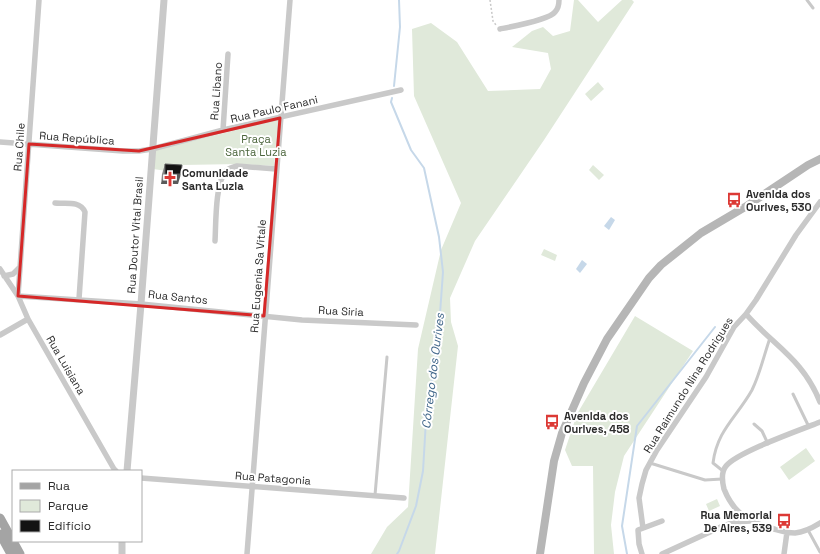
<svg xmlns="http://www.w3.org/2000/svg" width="820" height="554" viewBox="0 0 820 554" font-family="'Space Grotesk',sans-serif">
	<rect width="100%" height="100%" fill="#fff"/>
	<path fill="#e0e9da" d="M574 0H578L598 22 622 0H632L634 2 544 140 475 241 450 298 451 322 458 346 435 554H371L387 527 408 507 418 349 441 250 461 203 414 96 412 29 431 23 457 42 488 91 540 89 551 69 548 53 512 47 532 31 543 27 553 36 570 31Z
		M598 82 604 89 591 101 585 94Z
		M278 120 274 166 240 164 182 165 181 173 153 169 154 150Z
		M593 165 604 175 599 180 589 170Z
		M544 249 557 255 555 261 541 255Z
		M635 316 693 351 624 456 615 492 611 525 614 554H594L593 466H572L565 450 577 414Z
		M806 448 815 461 789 480 780 467Z
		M717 499 720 506 709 511 706 504Z"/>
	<path fill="#c6d8e9" d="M611 217 615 220 609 230 604 226Z
		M582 260 587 264 580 273 576 269Z"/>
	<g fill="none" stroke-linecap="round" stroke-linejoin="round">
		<path stroke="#c6d8e9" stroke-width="2" d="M394 86 400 27 399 0
			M392 98 391 102 411 150 424 168 439 237 443 272 437 355 427 403 423 471 416 506 399 551 397 554
			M627 554 622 526 637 426 715 327"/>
		<path stroke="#c9c9c9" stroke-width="1.5" stroke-dasharray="2 2" stroke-linecap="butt" d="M490 0 493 21 496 25"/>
		<path stroke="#c9c9c9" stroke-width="3" d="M807 0 813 8
			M793 394 809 427
			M754 424 762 431 768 444
			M650 463 705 480 722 479
			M723 471 713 463C717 430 737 417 752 390 760 374 764 355 770 338
			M375 495 387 357
			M808 530 820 552"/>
		<path stroke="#c9c9c9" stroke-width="5.5" d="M39 0 18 296 141 304 302 320 416 325
			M500 29C510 27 549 20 555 12 558 9 559 4 559 0
			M223 130 228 54
			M0 142 123 151H139L152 149 223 130 401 90
			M55 203C65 204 80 200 85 212L79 299
			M215 241C216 225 215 182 226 171 229 168 233 167 237 166L276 169
			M0 269 18 296 28 319 114 469 116 471
			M4 276 13 274 20 267
			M746 314C774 346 803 359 820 402
			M0 335 28 319
			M820 422C800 430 737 452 726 466 721 472 722 481 724 489 734 514 749 522 774 529 781 531 787 533 795 533 804 532 812 528 820 523
			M141 478 404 498
			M643 528 639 498 642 484 646 470 657 450 706 377 734 327 746 314 756 300 796 235 820 202
			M247 554 290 0
			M642 554 639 544 638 530 662 521
			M662 554 723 526 734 522 750 521
			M784 554 787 532"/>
		<path stroke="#c9c9c9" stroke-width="7" d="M127 471 141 304 164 0
			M122 554V541"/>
		<path stroke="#b6b6b6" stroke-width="8" d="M540 554 554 461 562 433 584 383 607 339 649 278 661 265 701 233 745 207 808 165 820 159"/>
		<path stroke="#a4a4a4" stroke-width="9" d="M0 518 20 554
			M0 534 11 554"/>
	</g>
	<path fill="#898989" d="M165 164 178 184H161L162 174Z"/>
	<path fill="#5a5a5a" d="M165 174H181L178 184H161Z"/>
	<path fill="#131313" stroke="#5a5a5a" d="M165 164 182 165 181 174H165Z"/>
	<path fill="none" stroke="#d62828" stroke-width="3" stroke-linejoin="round" d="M280 118 264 316 18 296 29 144 139 151Z"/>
	<defs>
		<g id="church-bare" transform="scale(1.2)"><path d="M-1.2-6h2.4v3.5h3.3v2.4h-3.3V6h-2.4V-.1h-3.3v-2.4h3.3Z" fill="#dc3935" stroke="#fff" stroke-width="2.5" paint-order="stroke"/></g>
		<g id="bus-bare" transform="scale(1.2)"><path d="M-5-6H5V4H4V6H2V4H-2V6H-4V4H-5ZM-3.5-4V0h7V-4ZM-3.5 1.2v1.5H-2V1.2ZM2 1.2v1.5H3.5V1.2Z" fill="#dc3935" stroke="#fff" stroke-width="2.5" paint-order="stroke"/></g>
	</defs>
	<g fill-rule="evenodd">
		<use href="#church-bare" x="170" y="179"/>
		<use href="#bus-bare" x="734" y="200"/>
		<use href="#bus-bare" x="552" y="422"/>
		<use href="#bus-bare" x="784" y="521"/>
	</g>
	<g text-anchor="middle" stroke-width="4" stroke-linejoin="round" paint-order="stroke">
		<g font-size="11" fill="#2c2c2c" stroke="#fff">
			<text transform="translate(216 91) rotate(-86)" y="4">Rua Libano</text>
			<text transform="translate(274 109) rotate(-13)" y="4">Rua Paulo Fanani</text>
			<text transform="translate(77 138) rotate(4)" y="4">Rua República</text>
			<text transform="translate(19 147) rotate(-86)" y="4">Rua Chile</text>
			<text transform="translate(135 235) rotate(-86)" y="4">Rua Doutor Vital Brasil</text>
			<text transform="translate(258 276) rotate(-86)" y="4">Rua Eugenia Sa Vitale</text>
			<text transform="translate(178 297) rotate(6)" y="4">Rua Santos</text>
			<text transform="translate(341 311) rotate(3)" y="4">Rua Siria</text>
			<text transform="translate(66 365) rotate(60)" y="4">Rua Luisiana</text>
			<text transform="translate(688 385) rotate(-58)" y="4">Rua Raimundo Nina Rodrigues</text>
			<text transform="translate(273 478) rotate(4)" y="4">Rua Patagonia</text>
		</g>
		<g font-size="11" fill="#4b653c" stroke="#fff">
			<text x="256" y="143">Praça<tspan x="256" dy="13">Santa Luzia</tspan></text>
		</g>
		<g font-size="11" font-weight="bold" fill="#2c2c2c" stroke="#fff" text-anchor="start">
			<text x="182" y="177">Comunidade<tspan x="182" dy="13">Santa Luzia</tspan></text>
			<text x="746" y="198">Avenida dos<tspan x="746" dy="13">Ourives, 530</tspan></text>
			<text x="564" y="420">Avenida dos<tspan x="564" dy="13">Ourives, 458</tspan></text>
			<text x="772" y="519" text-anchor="end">Rua Memorial<tspan x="772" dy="13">De Aires, 539</tspan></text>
		</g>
		<g font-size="12" font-style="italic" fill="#3f6589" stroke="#fff">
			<text transform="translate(433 371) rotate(-83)" y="4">Córrego dos Ourives</text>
		</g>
	</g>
	<rect x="12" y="470" width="130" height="72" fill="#ffffff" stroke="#ababab"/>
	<rect x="20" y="483" width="20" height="6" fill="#a4a4a4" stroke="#ababab"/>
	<text x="48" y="490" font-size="12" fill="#2c2c2c">Rua</text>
	<rect x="20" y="500" width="20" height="12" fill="#e0e9da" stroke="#ababab"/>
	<text x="48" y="510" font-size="12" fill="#2c2c2c">Parque</text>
	<rect x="20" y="520" width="20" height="12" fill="#131313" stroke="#ababab"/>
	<text x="48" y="530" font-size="12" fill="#2c2c2c">Edifício</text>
</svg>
